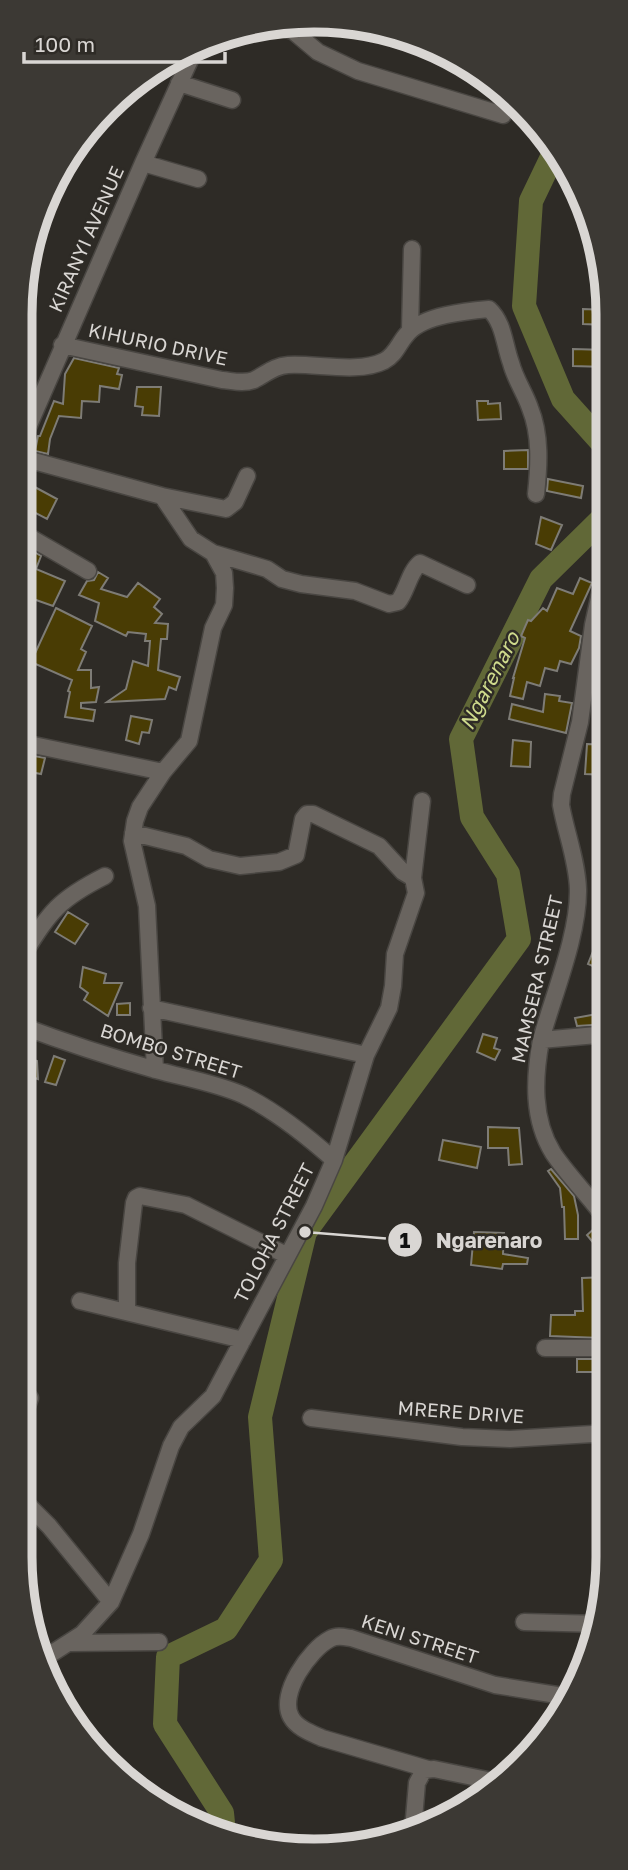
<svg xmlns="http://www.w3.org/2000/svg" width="628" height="1870" viewBox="0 0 628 1870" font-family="'Golos Text',sans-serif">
	<rect width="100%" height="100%" fill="#2e2b26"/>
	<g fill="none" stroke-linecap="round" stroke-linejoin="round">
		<path stroke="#616837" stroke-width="24" d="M555 151 531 201 524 306 563 399 607 448
			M224 1833 222 1813 165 1724 168 1657 226 1629 271 1560 260 1417 305 1232 519 939 508 874 472 817 461 739 541 579 603 518 607 500"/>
	</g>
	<path fill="#493c04" stroke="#7e7c76" stroke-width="2" d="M583 309 606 310V325L583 324Z
		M573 349 606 350V367L573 366Z
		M74 358 119 368 117 374 122 375 119 389 100 386 99 402 82 401 81 418 59 416 50 439 48 454 35 451 38 436H40L54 401 63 404 65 374Z
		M137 387H161L159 416 142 415 143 407 135 406Z
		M477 401H488V404L500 403 501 419 478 420Z
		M528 450V469H504V451Z
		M548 479 583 486 581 498 547 491Z
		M31 485 57 499 47 519 32 511 29 517 19 512V508Z
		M541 517 562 525 551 550 536 544Z
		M19 543 41 556 36 569 65 581 53 606 19 594 24 561 19 559Z
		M98 572 108 578 101 589 127 597 138 583 160 599 154 607 162 614 155 623 168 624 167 639H161L158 670 180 677 176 690 169 687 165 699 107 702 126 689 133 661 148 666 150 641H145L146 634 128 632 126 636 95 621 99 603 79 595 87 581 94 580Z
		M580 578 592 583 570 631 581 636 579 648 571 664 560 661 557 671 545 668 540 686 527 682 523 699 510 696 514 678H513L525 638 521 636 528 620 531 621 543 608 547 611 557 588 573 594Z
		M56 608 92 626 81 649 86 652 78 670H91V688L99 687 96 702 81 703V708L95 710 93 721 65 717 70 692 68 691 72 680 31 662Z
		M545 694 560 696 559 701 572 703 566 733 509 719 512 704 543 712Z
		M131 716 152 720 149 733 142 732 139 744 126 740Z
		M513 740 531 742 530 767 511 766Z
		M587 744 607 745V775L585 774Z
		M24 754 45 758 41 774 20 770Z
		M68 912 88 924 75 944 55 932Z
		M607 916 608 956 602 970 588 964Z
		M83 967 106 974 104 983H122L108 1016 84 1000 88 993 80 987Z
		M130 1003V1015H117V1004Z
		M608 1012V1024L577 1026 575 1018Z
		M483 1034 497 1038 494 1048 500 1050 495 1060 477 1052Z
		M54 1056 65 1060 56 1085 45 1082Z
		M24 1057 37 1061 38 1079 19 1073Z
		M488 1127 519 1128 522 1164 509 1165 508 1148H488Z
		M443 1140 481 1147 477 1168 439 1160Z
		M551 1169 574 1196 578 1215V1239H565L564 1207H562L560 1188 548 1171Z
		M596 1227 608 1243V1261L587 1235Z
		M474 1232 504 1233 503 1254 528 1258 527 1264H503L502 1269 471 1265Z
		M608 1277V1330H601V1338L550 1336 551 1315H575V1311H583L582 1278Z
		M577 1359H596V1372H577Z"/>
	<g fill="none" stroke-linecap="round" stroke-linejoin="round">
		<g stroke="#494642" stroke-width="19">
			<path id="street" d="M268 24 293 31 306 24
				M293 31 318 52 358 71 503 115
				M179 83 232 100
				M143 163 198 179
				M601 257 606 279
				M410 330 412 249
				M62 345 222 380C233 381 244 384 254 380 266 374 274 366 288 365 315 363 358 374 384 361 396 355 399 342 408 333 424 315 467 311 489 309 504 323 504 344 511 363 515 379 525 393 530 408 541 435 539 466 536 494
				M19 448 143 163 195 49
				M19 457 162 496 191 539 213 553 224 573 225 588 224 605 213 628 189 741 163 772 140 807 135 821 132 841 147 906 155 1070
				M162 496 226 509 235 502 247 476
				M19 531 88 571
				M213 553 267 569 282 579 301 584 355 591 389 604 398 602C407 591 409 572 420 563L467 585
				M607 562 593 625 580 722 562 794 561 805C566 833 577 860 578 889 579 934 553 996 541 1040 534 1078 532 1119 553 1153 569 1177 591 1198 608 1222
				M588 665 607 671
				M19 742 163 772
				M413 878 422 801
				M19 961C49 914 55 901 105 876
				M151 1008 366 1055
				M19 1025C64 1042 110 1057 156 1070 185 1078 216 1083 243 1095 276 1111 307 1136 334 1160
				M541 1040 608 1034
				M80 1301 243 1340
				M127 1312V1263L134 1203 136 1198 140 1196 186 1205 286 1255
				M545 1348H608
				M311 1418 462 1437 510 1439 609 1433
				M19 1428 30 1398
				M19 1496 49 1526 111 1602
				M524 1622 600 1624
				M70 1643 159 1642
				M40 1661 82 1634 111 1602 141 1534 171 1446 181 1427 213 1396 314 1206 334 1160 366 1055 389 1008 393 986 395 954 416 893 413 878 403 872 379 846 313 814H307L303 819 296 855 279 862 240 866 209 859 186 846 133 833
				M428 1769 322 1738C311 1733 297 1728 291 1717 278 1694 310 1649 330 1639 337 1635 344 1637 351 1638L495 1685 569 1697
				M413 1830 417 1783 424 1770 434 1769 497 1782"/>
		</g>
		<path stroke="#6b6864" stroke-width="2.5" stroke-dasharray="5 3.5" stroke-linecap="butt" d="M19 1377 25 1379 30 1385"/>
		<use href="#street" stroke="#69645f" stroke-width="16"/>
	</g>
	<g text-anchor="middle" stroke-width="5" stroke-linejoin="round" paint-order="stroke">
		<g font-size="19" fill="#d9d6d3" stroke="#2e2b26">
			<text transform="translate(86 239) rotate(-66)" y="7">KIRANYI AVENUE</text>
			<text transform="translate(158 344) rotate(12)" y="7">KIHURIO DRIVE</text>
			<text transform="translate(537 979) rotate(-77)" y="7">MAMSERA STREET</text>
			<text transform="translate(171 1051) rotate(17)" y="7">BOMBO STREET</text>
			<text transform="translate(274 1233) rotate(-63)" y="7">TOLOHA STREET</text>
			<text transform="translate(461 1412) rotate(4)" y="7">MRERE DRIVE</text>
			<text transform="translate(420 1639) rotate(18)" y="7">KENI STREET</text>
		</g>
		<g font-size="21" font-style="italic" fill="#ceda8c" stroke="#2e2b26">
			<text transform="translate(490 681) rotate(-63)" y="7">Ngarenaro</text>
		</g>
	</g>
	<path d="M0 0H628V1870H0ZM314 32H314A282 282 0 0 1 596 314V1557A282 282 0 0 1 314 1839H314A282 282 0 0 1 32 1557V314A282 282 0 0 1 314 32Z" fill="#3c3934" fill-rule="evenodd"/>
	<path fill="none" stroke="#d9d6d3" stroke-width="9" d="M314 32H314A282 282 0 0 1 596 314V1557A282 282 0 0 1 314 1839H314A282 282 0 0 1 32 1557V314A282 282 0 0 1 314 32Z"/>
	<path fill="none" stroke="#d9d6d3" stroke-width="2.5" d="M305 1232L405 1240"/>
	<g fill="#d9d6d3" stroke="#2e2b26" stroke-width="2.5">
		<circle cx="305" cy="1232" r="7"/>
		<circle cx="405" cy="1240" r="18"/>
	</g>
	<g font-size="21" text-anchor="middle" font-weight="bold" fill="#111">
		<text x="405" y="1248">1</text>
	</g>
	<g font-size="21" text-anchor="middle" font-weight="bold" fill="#d9d6d3" stroke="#2e2b26" stroke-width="5" stroke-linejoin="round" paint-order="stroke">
		<text x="489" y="1248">Ngarenaro</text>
	</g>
	<path d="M24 52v10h201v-10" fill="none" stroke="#d9d6d3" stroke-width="3.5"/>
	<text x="35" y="52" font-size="21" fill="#d9d6d3" stroke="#2e2b26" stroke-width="5" paint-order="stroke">100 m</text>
</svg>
